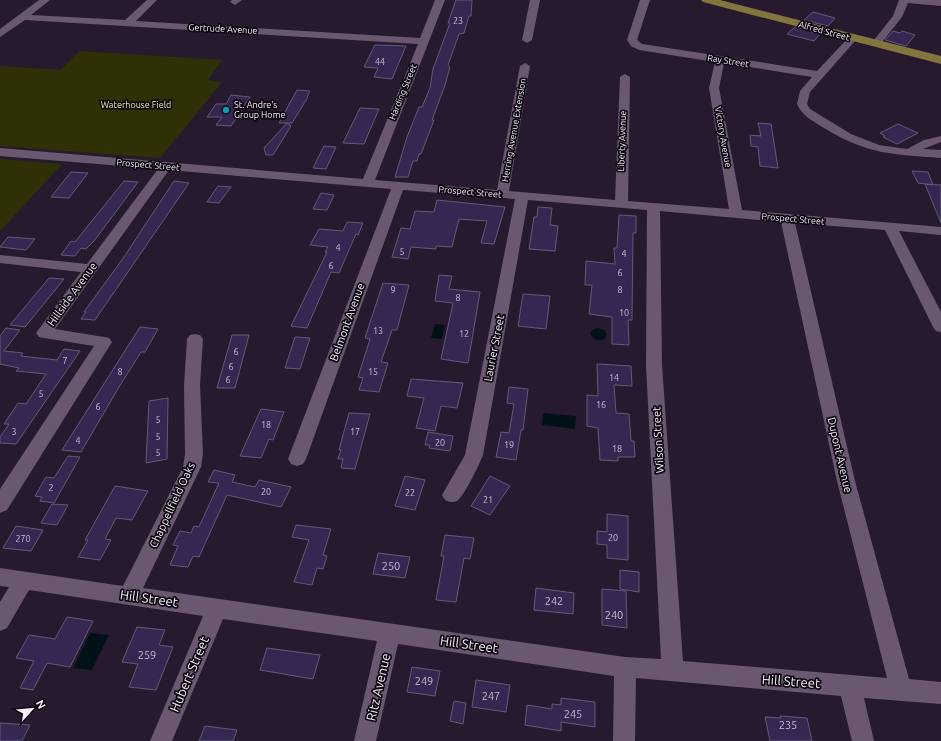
<svg xmlns="http://www.w3.org/2000/svg" width="941" height="741" viewBox="0 0 941 741" font-family="Ubuntu,sans-serif">
	<rect width="100%" height="100%" fill="#281a2e"/>
	<path fill="#2f3006" d="M80 51 222 60 208 80 222 82 160 158 0 146V66L60 70Z
		M0 159 62 164 0 231Z"/>
	<path fill="#001218" d="M435 324 445 325 442 339 431 338Z
		M598 328 604 330 607 334 605 339C598 341 594 340 590 334L592 330Z
		M543 413 576 416 575 429 542 425Z
		M90 633 109 635 92 670 73 668Z"/>
	<path fill="#362752" stroke="#625a74" d="M456 0H472L471 16H469L464 33 459 34 448 65 450 67 445 85 432 120H434L421 154H419L417 161H413L408 177H395L407 137 419 107H422L430 88 433 69 450 23H448Z
		M813 12 835 18 828 26 804 20Z
		M795 27 820 34 814 41 787 34Z
		M893 31 900 33 902 31 915 35 906 46 885 40Z
		M375 45 406 46 392 79 374 77 378 68 364 67Z
		M297 90 310 91 307 97H308L292 123H287L291 126 273 155H266L264 148 287 123H279Z
		M231 95 250 97 231 126 216 125 222 117H207L216 104H226Z
		M360 108 379 109 364 144 343 143Z
		M758 123 771 124 778 168 760 166 758 147 751 146 750 135 761 136Z
		M898 124 918 133 897 144 883 137 885 136 880 133Z
		M324 146 336 147 326 169 313 168Z
		M912 171 928 172 933 185 918 183Z
		M71 172 88 173 69 198 51 197Z
		M124 181 138 182 94 241 86 249 81 248 75 256 61 255 71 241 75 242Z
		M174 181 189 183 95 320 81 319 86 312H84L124 257Z
		M925 184 941 185V223Z
		M218 186 231 187 219 203 207 202Z
		M321 193 334 195 327 210 313 209Z
		M437 200 505 207 494 244 481 243 487 221 459 219 452 247 436 246V249L411 247 408 259 392 257 401 228 410 229 415 211 434 212Z
		M538 207 552 208 550 225 558 226 555 251 529 249 534 217H537Z
		M619 215 636 216V233H633L632 320H628L629 345 612 344V317L589 314 592 285H585L586 261 615 264 614 248H617Z
		M347 222 363 223 358 235 356 234 339 273 331 272 307 328 291 326 327 252H325L328 247 310 245 319 229 343 231Z
		M8 237 35 239 26 250 0 247Z
		M439 275 452 276 449 289 480 292 468 363 441 359 453 303 435 301Z
		M49 278 64 279 25 327 10 325Z
		M383 283 409 285 397 330H392L381 362 388 363 379 392 359 390 363 378 358 377 370 339 365 338Z
		M523 294 550 296 546 329 518 326Z
		M140 327 158 329 145 352H141L119 387 81 452 62 450Z
		M6 328 20 330 4 351 23 353 21 356 57 360 64 349 80 351 16 444 0 443V437L9 424H4L18 403 26 404 46 374 16 371 19 368 0 364V336Z
		M232 335H249L235 388H217Z
		M295 337 310 338 300 369 285 368Z
		M597 364 631 366 632 386 614 385 616 413 629 414 631 441H634L635 457H618V461L600 460 598 428 587 426V395L598 396Z
		M411 379 463 383 457 408 441 406 435 431 416 428 424 398 407 396Z
		M509 387 528 389 523 430H521L516 460 496 457 501 432 509 433 514 404 507 403Z
		M168 398 167 459 146 463 149 401Z
		M261 409 284 412 273 440 269 439 261 458 240 456Z
		M349 413 370 414 355 469 341 468 343 459H338L341 450H339Z
		M428 432 453 436 450 451 429 448 430 445H425Z
		M68 456 80 457 54 503 40 501 42 497 35 496 46 477 54 478Z
		M214 470 235 475 232 482 255 487 259 480 291 487 281 507 227 495 199 557 193 556 188 567 170 565 178 546 173 545 180 531 191 533 194 526 199 527 219 483 208 482Z
		M405 476 425 480 415 510 395 506Z
		M490 476 510 486 490 515 471 506Z
		M115 486 148 491 132 520 116 518 105 539 111 540 100 560 78 557 88 540H85Z
		M52 504 68 505 57 525 41 523Z
		M607 514 628 516V560L607 558V545L597 544V531L607 532Z
		M296 525 331 529 323 555 327 556 323 569 317 568 312 585 294 582 309 540 292 537Z
		M16 526 43 530 31 551 3 548Z
		M445 535 474 538 470 559 464 558 456 602 436 600 444 556H441Z
		M378 553 410 557 405 578 373 574Z
		M620 570 639 572V592L620 589Z
		M536 588 574 593 573 614 534 610Z
		M602 589 626 591 627 628 602 625Z
		M67 617 93 621 70 667 47 663 33 690 20 688 34 661 16 658 29 635 55 639Z
		M137 627 165 630 159 645 173 647 156 690 129 687 138 664 122 662Z
		M267 648 320 655 313 679 260 670Z
		M412 667 440 671 435 696 407 692Z
		M476 680 510 685 506 712 472 707Z
		M561 698 595 702V727L561 722V731L525 725 527 705 552 709V704L561 705Z
		M454 701 466 703 463 724 450 721Z
		M780 716 807 718 812 741H770L765 717 781 718Z
		M0 723 30 725 22 741H0Z
		M205 726 237 730 233 741H199Z"/>
	<g fill="none" stroke-linecap="round" stroke-linejoin="round">
		<path fill="#695870" fill-rule="evenodd" d="M39 0H50L31 15 125 20 147 0H157L136 21 420 38 435 0H445L375 180 497 190 520 66 525 63 530 66 509 191 615 200 620 77 625 74 630 77 628 201 729 209 709 88 715 62 639 50 631 46 627 40 640 0H650L637 40 642 44 817 71 850 36H856L858 38 856 40 810 92 807 104 810 109 851 134 879 145 907 149 924 140 941 136V142L923 149 941 150V158C890 154 869 155 824 128 813 121 802 116 797 104L800 91 812 77 724 63 719 88 742 210 941 227V235L899 231 941 312V332L936 331 933 327 885 230 795 223 855 481 909 679 941 682V704L864 698 874 741H852L841 696 636 678 635 741H613L614 676 398 644 376 741H354L377 641 223 619 172 741H150L203 616 29 590 7 628 0 631V602L9 587 0 586V568L123 586 183 467 185 454 184 385 187 339 190 335 195 334 200 335 203 339 200 385 203 454 201 467 143 588 625 657 661 659 646 365 647 210 528 200 483 455C479 465 465 495 457 501 453 503 449 502 445 500L442 495 465 455 515 199 403 190 306 459 303 464 297 466 291 464 288 459 391 189 169 170 55 329 104 337 109 338 112 342 7 510 0 513V489L94 346 44 338 39 337 36 333 81 272 0 263V255L87 264 158 169 0 156V148L363 179 418 44 25 20 0 37V29ZM660 211 781 222 837 481 887 678 683 661 662 365Z
			M232 0H242L235 5 230 2Z
			M530 0H540L532 40 527 43 522 40Z
			M899 0H941V6L908 3 902 17 879 46H873L871 44 893 16Z"/>
		<path fill="#82753e" fill-rule="evenodd" d="M701 0H720L941 56V64L703 2Z"/>
	</g>
	<circle fill="#0f9aa8" stroke="#0d0710" stroke-width="1.5" cx="226" cy="110" r="4"/>
	<g text-anchor="middle" stroke-width="3.5" stroke-linejoin="round" paint-order="stroke">
		<g font-size="9" fill="#c7bcd1">
			<text x="458" y="24">23</text>
			<text x="380" y="65">44</text>
			<text x="338" y="251">4</text>
			<text x="402" y="255">5</text>
			<text x="624" y="257">4</text>
			<text x="331" y="269">6</text>
			<text x="620" y="276">6</text>
			<text x="393" y="293">9</text>
			<text x="620" y="293">8</text>
			<text x="458" y="301">8</text>
			<text x="624" y="316">10</text>
			<text x="378" y="334">13</text>
			<text x="464" y="337">12</text>
			<text x="236" y="355">6</text>
			<text x="65" y="364">7</text>
			<text x="231" y="370">6</text>
			<text x="120" y="375">8</text>
			<text x="373" y="375">15</text>
			<text x="614" y="381">14</text>
			<text x="228" y="383">6</text>
			<text x="41" y="397">5</text>
			<text x="601" y="408">16</text>
			<text x="98" y="410">6</text>
			<text x="158" y="423">5</text>
			<text x="266" y="428">18</text>
			<text x="14" y="435">3</text>
			<text x="355" y="435">17</text>
			<text x="158" y="440">5</text>
			<text x="78" y="444">4</text>
			<text x="440" y="446">20</text>
			<text x="509" y="448">19</text>
			<text x="617" y="452">18</text>
			<text x="158" y="456">5</text>
			<text x="51" y="491">2</text>
			<text x="266" y="495">20</text>
			<text x="410" y="496">22</text>
			<text x="488" y="503">21</text>
			<text x="613" y="541">20</text>
			<text x="23" y="542">270</text>
		</g>
		<g font-size="9" fill="#f7edfb" stroke="#0d0710">
			<text transform="translate(223 29) rotate(3)" y="3">Gertrude Avenue</text>
			<text transform="translate(824 31) rotate(15)" y="3">Alfred Street</text>
			<text transform="translate(728 61) rotate(9)" y="3">Ray Street</text>
			<text transform="translate(403 92) rotate(-68)" y="3">Harding Street</text>
			<text transform="translate(514 130) rotate(-80)" y="3">Herring Avenue Extension</text>
			<text transform="translate(723 137) rotate(80)" y="3">Victory Avenue</text>
			<text transform="translate(622 141) rotate(-88)" y="3">Liberty Avenue</text>
			<text transform="translate(148 165) rotate(5)" y="3">Prospect Street</text>
			<text transform="translate(470 192) rotate(5)" y="3">Prospect Street</text>
			<text transform="translate(793 219) rotate(5)" y="3">Prospect Street</text>
		</g>
		<g font-size="9" fill="#e6ec98" stroke="#0d0710">
			<text x="136" y="108">Waterhouse Field</text>
		</g>
		<g font-size="9" fill="#f7edfb" stroke="#0d0710" text-anchor="start">
			<text x="234" y="108">St. Andre's<tspan x="234" dy="10">Group Home</tspan></text>
		</g>
		<g font-size="11" fill="#f7edfb" stroke="#0d0710">
			<text transform="translate(72 294) rotate(-54)" y="4">Hillside Avenue</text>
			<text transform="translate(347 322) rotate(-70)" y="4">Belmont Avenue</text>
			<text transform="translate(494 348) rotate(-79)" y="4">Laurier Street</text>
			<text transform="translate(658 440) rotate(-93)" y="4">Wilson Street</text>
			<text transform="translate(840 455) rotate(77)" y="4">Dupont Avenue</text>
			<text transform="translate(172 505) rotate(-65)" y="4">Chappellfield Oaks</text>
		</g>
		<g font-size="11" fill="#c7bcd1">
			<text x="391" y="570">250</text>
			<text x="554" y="605">242</text>
			<text x="614" y="619">240</text>
			<text x="147" y="659">259</text>
			<text x="424" y="685">249</text>
			<text x="491" y="700">247</text>
			<text x="573" y="718">245</text>
			<text x="788" y="729">235</text>
		</g>
		<g font-size="13" fill="#f7edfb" stroke="#0d0710">
			<text transform="translate(149 598) rotate(8)" y="5">Hill Street</text>
			<text transform="translate(469 644) rotate(8)" y="5">Hill Street</text>
			<text transform="translate(189 674) rotate(-67)" y="5">Hubert Street</text>
			<text transform="translate(791 681) rotate(4)" y="5">Hill Street</text>
			<text transform="translate(378 687) rotate(-77)" y="5">Ritz Avenue</text>
		</g>
	</g>
	<g transform="translate(32 709) rotate(63)" stroke="#0d0710" stroke-width="3" paint-order="stroke">
	<path d="M0-3L7 15L0 10L-7 15Z" fill="#f7edfb"/>
	<text y="-6" font-size="11" font-weight="bold" text-anchor="middle" fill="#f7edfb">N</text>
	</g>
</svg>
